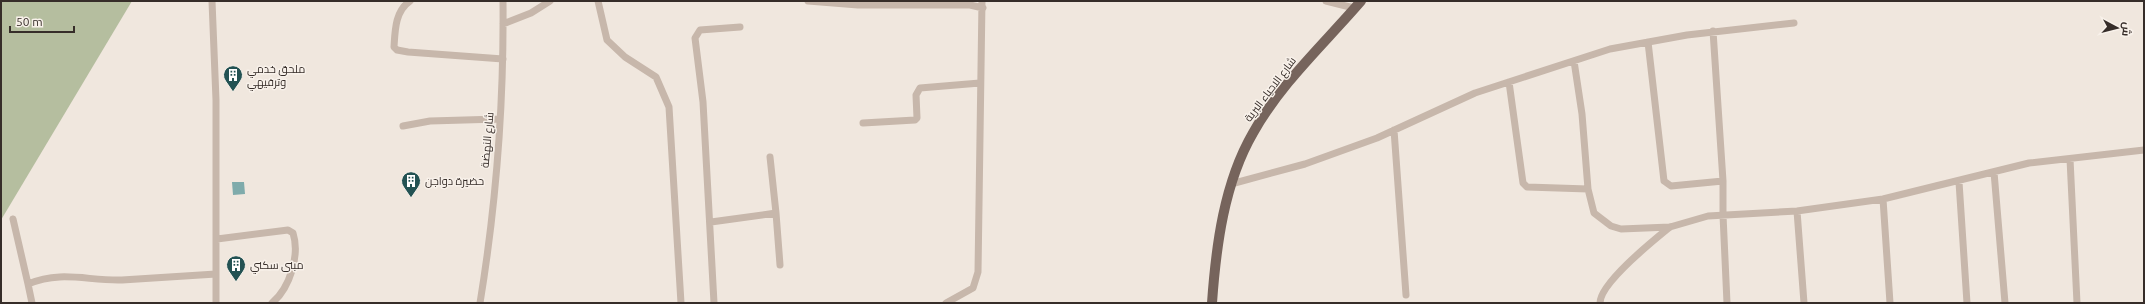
<svg xmlns="http://www.w3.org/2000/svg" width="2145" height="304" viewBox="0 0 2145 304" font-family="Ubuntu,Cairo,sans-serif">
	<rect width="100%" height="100%" fill="#f0e7de"/>
	<path fill="#b5be9f" d="M1 1H132L1 220Z"/>
	<path fill="#7fabab" d="M232 182H244L245 194 233 195Z"/>
	<g fill="none" stroke-linecap="round" stroke-linejoin="round">
		<path stroke="#c7b7ab" stroke-width="7" d="M212 1 216 100V303
			M410 1C395 11 395 31 394 47L397 50 408 52 503 59
			M598 1 607 40 625 57 656 77 669 107 681 303
			M808 1 858 5H970L983 8
			M1326 1 1354 8
			M503 24 531 13 550 1
			M1713 31 1723 181V215L1727 303
			M1648 42 1664 181 1671 186 1723 181
			M1574 61 1582 114 1588 189 1594 213 1611 226 1621 229 1670 227 1708 216 1797 211 1883 199 2029 163 2144 150
			M1509 82 1523 183 1527 187 1588 189
			M863 123 915 120 917 118 916 95 920 88 980 83
			M403 126 430 121 499 119
			M1394 130 1406 295
			M770 157 776 213
			M2070 159 2077 303
			M1994 172 2005 303
			M1959 182 1967 303
			M1231 184 1305 164 1377 138 1475 93 1610 49 1687 35 1794 23
			M1883 199 1890 303
			M1797 211 1804 303
			M13 219 28 284
			M711 222 776 213 780 265
			M217 239 288 230 293 233C300 255 290 288 272 303
			M32 303 28 284C62 270 87 281 122 280 153 278 184 276 216 274
			M480 303C496 205 504 101 503 1
			M714 303 703 102 695 38 700 30 740 27
			M946 303 973 288 978 272 982 1
			M1600 303C1600 283 1654 240 1670 227"/>
		<path stroke="#76645c" stroke-width="10" d="M1212 303C1216 246 1224 183 1253 133 1281 83 1324 44 1361 1"/>
	</g>
	<defs>
		<g id="building-pin" transform="scale(1)"><path d="M0 17L-7.5 6A9.5 9.5 0 1 1 7.5 6Z" fill="#235253" stroke="#f8f1ea"/><path d="M-4-6H4V6H1V3H-1V6H-4ZM-2.5-4.3h1.7v1.8h-1.7ZM.8-4.3h1.7v1.8H.8ZM-2.5-1h1.7V.8h-1.7ZM.8-1h1.7V.8H.8Z" fill="#fff"/></g>
	</defs>
	<g fill-rule="evenodd">
		<use href="#building-pin" x="233" y="75"/>
		<use href="#building-pin" x="411" y="181"/>
		<use href="#building-pin" x="236" y="265"/>
	</g>
	<g text-anchor="middle" stroke-width="3" stroke-linejoin="round" paint-order="stroke">
		<g font-size="11" fill="#362d29" stroke="#f8f1ea" text-anchor="start">
			<text x="247" y="73">ملحق خدمي<tspan x="247" dy="13">وترفيهي</tspan></text>
			<text x="425" y="185">حضيرة دواجن</text>
			<text x="250" y="269">مبنى سكني</text>
		</g>
		<g font-size="11" fill="#362d29" stroke="#f8f1ea">
			<text transform="translate(1270 89) rotate(-53)" y="4">شارع الاحياء البرية</text>
			<text transform="translate(487 140) rotate(-85)" y="4">شارع النهضة</text>
		</g>
	</g>
	<rect width="2145" height="304" fill="none" stroke="#362d29" stroke-width="4"/>
	<g transform="translate(2117 28) rotate(97)" stroke="#f8f1ea" stroke-width="3" paint-order="stroke">
	<path d="M0-3L7 15L0 10L-7 15Z" fill="#362d29"/>
	<text y="-6" font-size="11" font-weight="bold" text-anchor="middle" fill="#362d29">ش</text>
	</g>
	<path d="M10 26v6h64v-6" fill="none" stroke="#362d29" stroke-width="2"/>
	<text x="16" y="26" font-size="12" fill="#362d29" stroke="#f8f1ea" stroke-width="3" paint-order="stroke">50 m</text>
</svg>
